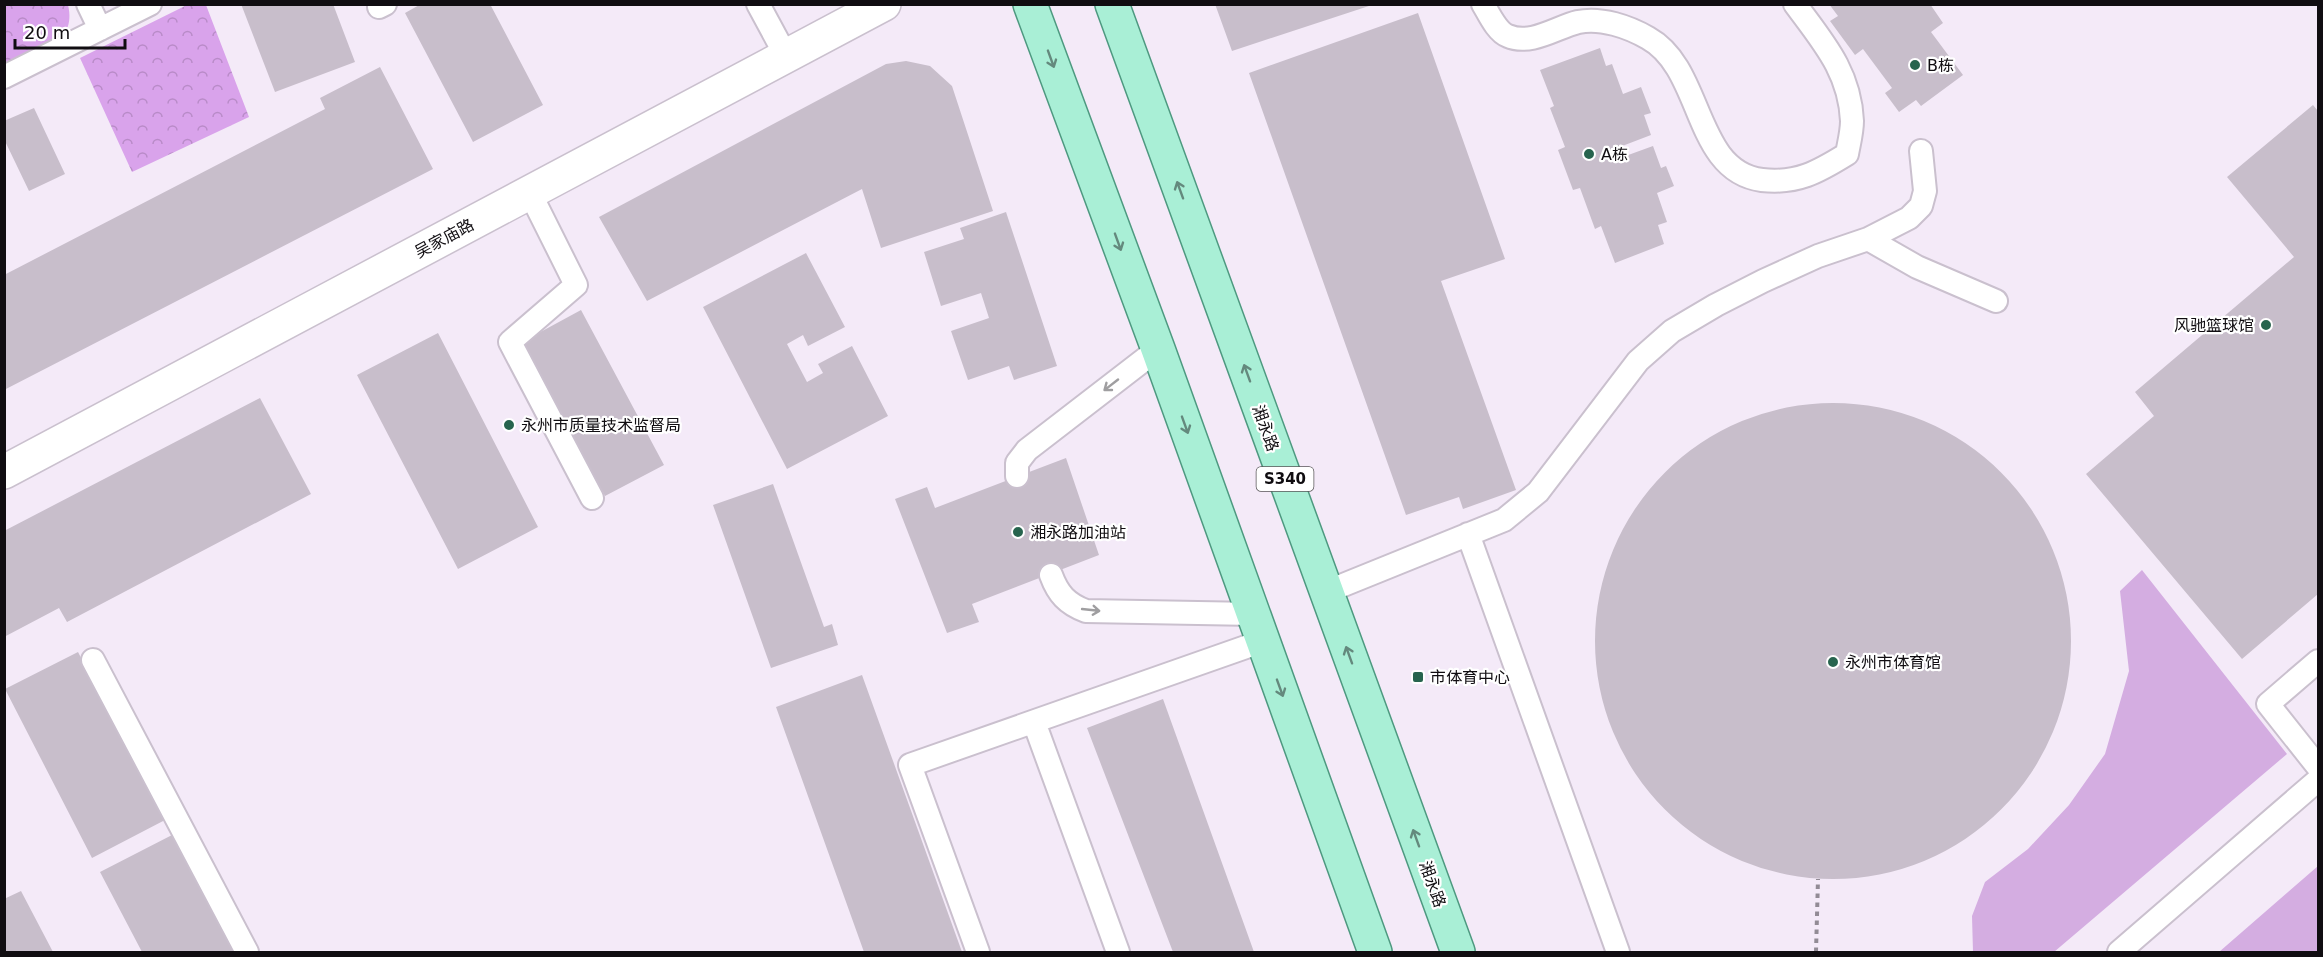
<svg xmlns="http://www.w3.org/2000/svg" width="2323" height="957" viewBox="0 0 2323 957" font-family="'DejaVu Sans','Noto Sans SC',sans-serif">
	<defs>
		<pattern id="forest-crowns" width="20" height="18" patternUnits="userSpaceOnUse" patternTransform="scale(1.5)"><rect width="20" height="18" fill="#d9a3eb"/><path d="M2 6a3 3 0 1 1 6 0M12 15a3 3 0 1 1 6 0" fill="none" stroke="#b98bc8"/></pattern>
	</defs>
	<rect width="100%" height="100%" fill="#f4eaf8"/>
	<path fill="#d4ade1" d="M2142 570 2287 754 2054 952H1973L1972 916 1985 882 2028 849 2069 805 2105 754 2129 671 2120 591Z
		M2318 866V952H2219Z"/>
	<path fill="url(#forest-crowns)" d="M189 4 206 5 249 117 132 172 80 58Z
		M5 5H68C78 45 34 56 5 70Z"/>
	<path fill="#c8becb" d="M241 4H333L355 62 275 92Z
		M421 4H490L543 105 473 142 405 13Z
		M1215 4H1372V5L1232 51Z
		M1829 4H1930L1943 23 1931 32 1963 75 1921 106 1916 100 1899 112 1885 93 1892 88 1863 49 1855 55 1830 21 1838 16Z
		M1418 13 1505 259 1441 281 1516 490 1463 509 1459 497 1406 515 1249 73Z
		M1600 48 1606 66 1612 64 1623 94 1641 87 1651 113 1644 115 1651 135 1617 148 1620 158 1653 146 1661 168 1666 166 1674 186 1657 193 1667 222 1658 225 1664 244 1615 263 1601 226 1595 229 1580 188 1573 190 1558 150 1565 147 1550 108 1554 106 1540 70Z
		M906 61 930 66 952 86 993 211 881 248 862 189 647 301 599 217 886 64Z
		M380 67 433 169 4 390V275L325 109 320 98Z
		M2313 105 2318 111V594L2242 659 2086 474 2154 416 2135 392 2294 257 2227 177Z
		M34 108 65 174 29 191 4 139V121Z
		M1006 212 1057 366 1014 380 1009 366 968 380 951 331 989 318 981 293 941 306 924 252 964 239 960 228Z
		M806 253 845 327 808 346 803 335 787 344 807 382 823 373 818 364 852 346 888 416 787 469 703 307Z
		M581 310 664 465 605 496 522 342Z
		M438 333 538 527 458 569 357 375Z
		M260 398 311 494 67 622 59 608 4 637V531Z
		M1595 641a238 238 0 1 1 476 0a238 238 0 1 1-476 0Z
		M1066 458 1099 555 972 604 979 622 947 633 895 499 927 487 935 508Z
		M773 484 824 627 832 624 838 645 771 668 713 505Z
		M78 652 165 820 92 858 5 689Z
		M862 675 962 952H864L776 707Z
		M1163 699 1254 952H1173L1087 728Z
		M174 834 236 952H142L100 872Z
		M21 891 53 952H4V899Z"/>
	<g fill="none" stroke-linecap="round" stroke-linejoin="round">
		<g stroke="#cac0ce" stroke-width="26">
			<path id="service" d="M88 4 100 29
				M758 4 786 56
				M1483 4C1489 14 1497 32 1508 36 1531 46 1557 27 1578 22 1601 17 1629 27 1648 38 1704 69 1693 171 1762 180 1797 184 1818 172 1847 154 1849 143 1852 132 1852 121 1850 72 1823 42 1795 4
				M379 7 385 4
				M4 77 150 4
				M530 193 576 285 510 342 592 498
				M1868 239 1917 267 1996 301
				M1017 476V463L1027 450 1158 349
				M1468 534 1618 952
				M1051 575C1058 594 1067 604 1086 611L1254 614
				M1326 592 1504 520 1538 492 1638 361 1672 331 1716 305 1763 281 1818 256 1868 239 1909 218 1921 206 1925 191 1921 151
				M93 660 247 952
				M2318 661 2268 704 2318 767
				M1034 722 1118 952
				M978 952 910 765 1263 641
				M2119 952 2318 780"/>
		</g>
		<g stroke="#cac0ce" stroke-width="36">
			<path id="minor" d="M4 472 884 4"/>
		</g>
		<g stroke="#4e9980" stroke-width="36">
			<path id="primary" d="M1030 4 1158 349 1375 952
				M1112 4 1458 952"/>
		</g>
		<path stroke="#928b95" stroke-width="4" stroke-dasharray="4.5 4.5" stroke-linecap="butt" d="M1816 952 1818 879"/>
		<use href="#service" stroke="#fff" stroke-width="22"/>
		<use href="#minor" stroke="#fff" stroke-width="33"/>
		<use href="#primary" stroke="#a9efd6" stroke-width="33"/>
	</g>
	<defs><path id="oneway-shaft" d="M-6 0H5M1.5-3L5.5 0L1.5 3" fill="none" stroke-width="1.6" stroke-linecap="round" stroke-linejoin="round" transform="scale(1.5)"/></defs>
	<g stroke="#64897d">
		<use href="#oneway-shaft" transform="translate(1051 59) rotate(70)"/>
		<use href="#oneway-shaft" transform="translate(1180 190) rotate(-110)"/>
		<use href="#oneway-shaft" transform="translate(1118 242) rotate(70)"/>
		<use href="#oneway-shaft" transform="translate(1247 373) rotate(-110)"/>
		<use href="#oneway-shaft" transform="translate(1185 425) rotate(70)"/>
		<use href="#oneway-shaft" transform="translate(1349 655) rotate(-110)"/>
		<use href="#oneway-shaft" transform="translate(1280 688) rotate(70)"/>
		<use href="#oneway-shaft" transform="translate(1416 838) rotate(-110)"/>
	</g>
	<g stroke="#9f9ea0">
		<use href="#oneway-shaft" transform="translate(1111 385) rotate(142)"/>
		<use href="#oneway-shaft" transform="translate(1091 610) rotate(6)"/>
	</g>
	<g fill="#27644e" stroke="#fff" stroke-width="2">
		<circle cx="1915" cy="65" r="6"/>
		<circle cx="1589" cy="154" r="6"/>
		<circle cx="2266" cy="325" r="6"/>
		<circle cx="509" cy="425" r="6"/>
		<circle cx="1018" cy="532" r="6"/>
		<circle cx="1833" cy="662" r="6"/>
		<rect x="1412" y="671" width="12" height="12" rx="3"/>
	</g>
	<g text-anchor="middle" stroke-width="4.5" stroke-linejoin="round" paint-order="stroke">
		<rect fill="#fff" stroke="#585658" stroke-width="1.5" x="1256.5" y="467" width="57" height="24" rx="4.5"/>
		<g font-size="15" font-weight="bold" fill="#100d11">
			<text x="1285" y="484">S340</text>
		</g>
		<g font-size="16" fill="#100d11" stroke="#fff" text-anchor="start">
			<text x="1927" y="71">B栋</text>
			<text x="1601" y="160">A栋</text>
			<text x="2254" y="331" text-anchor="end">风驰篮球馆</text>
			<text x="521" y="431">永州市质量技术监督局</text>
			<text x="1030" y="538">湘永路加油站</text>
			<text x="1845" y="668">永州市体育馆</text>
			<text x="1430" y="683">市体育中心</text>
		</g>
		<g font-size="16" fill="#100d11" stroke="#fff">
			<text transform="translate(444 238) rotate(-28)" y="6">吴家庙路</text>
			<text transform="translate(1266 428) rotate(70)" y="6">湘永路</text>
			<text transform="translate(1433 884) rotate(70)" y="6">湘永路</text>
		</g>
	</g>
	<rect width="2323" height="957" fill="none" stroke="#100d11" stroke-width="12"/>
	<path d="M15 39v9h110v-9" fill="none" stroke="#100d11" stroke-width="3"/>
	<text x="24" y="39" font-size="18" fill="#100d11" stroke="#ffffff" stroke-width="4.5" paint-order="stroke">20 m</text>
</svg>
